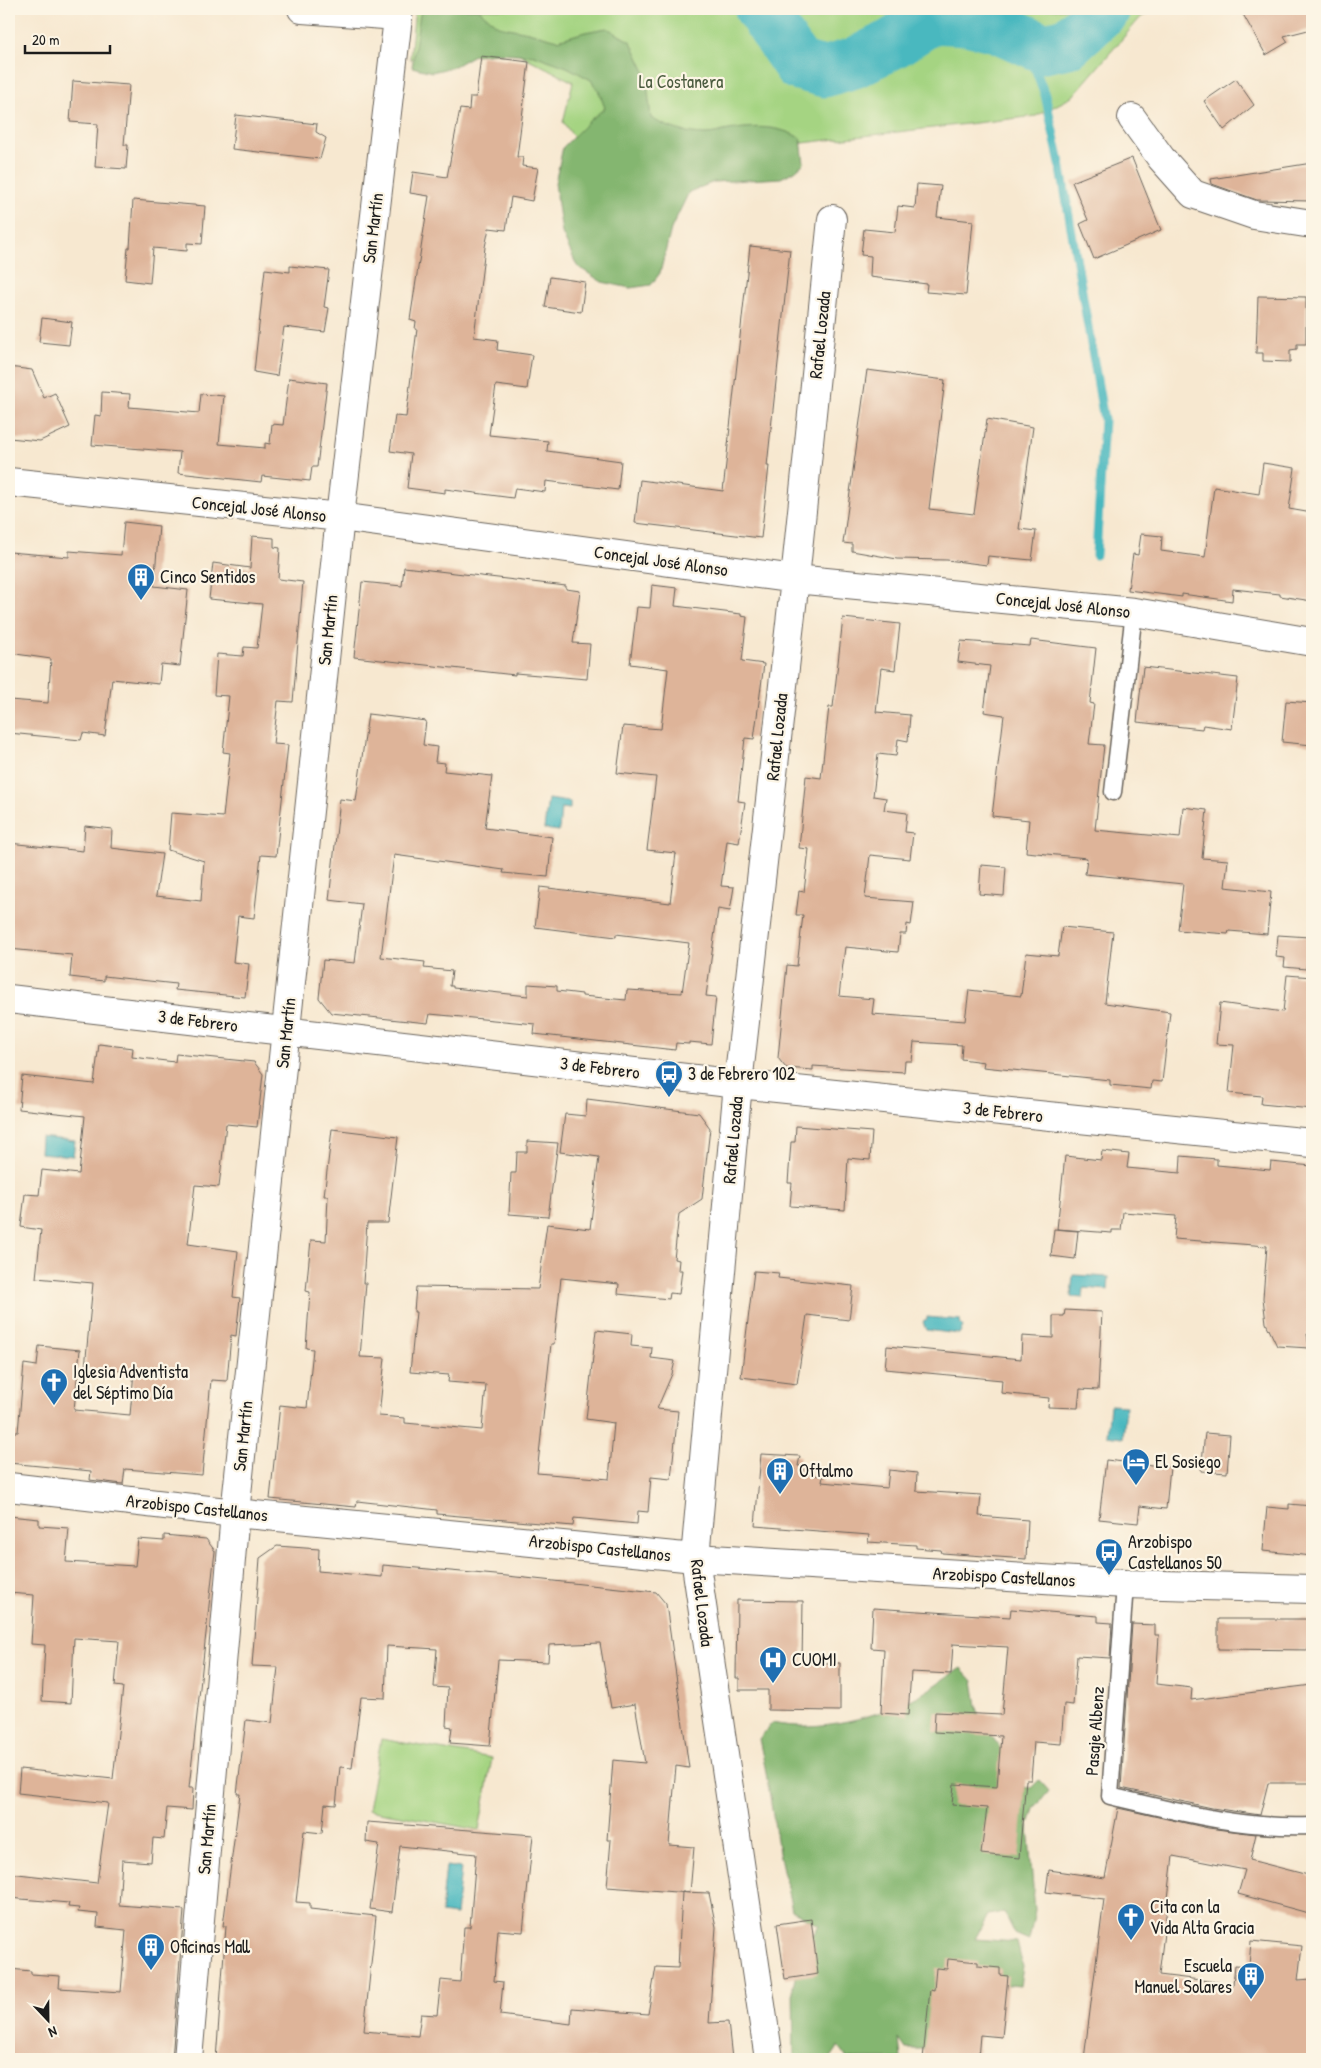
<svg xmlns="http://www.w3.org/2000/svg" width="1321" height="2068" viewBox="0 0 1321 2068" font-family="'Patrick Hand',sans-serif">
	<rect width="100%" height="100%" fill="#fcf5e5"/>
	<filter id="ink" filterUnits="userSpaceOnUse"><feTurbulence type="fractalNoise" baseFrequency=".02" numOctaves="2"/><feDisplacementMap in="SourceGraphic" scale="10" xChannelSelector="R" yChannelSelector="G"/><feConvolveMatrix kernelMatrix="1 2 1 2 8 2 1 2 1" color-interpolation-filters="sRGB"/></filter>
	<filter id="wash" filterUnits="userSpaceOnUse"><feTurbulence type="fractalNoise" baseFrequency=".0096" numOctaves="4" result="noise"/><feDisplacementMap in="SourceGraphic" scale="20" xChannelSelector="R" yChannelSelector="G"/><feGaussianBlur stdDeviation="1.12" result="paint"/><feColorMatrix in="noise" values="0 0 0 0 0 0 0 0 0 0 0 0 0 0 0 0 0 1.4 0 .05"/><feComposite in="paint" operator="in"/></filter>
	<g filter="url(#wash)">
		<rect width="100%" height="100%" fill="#f7e8d0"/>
		<path fill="#a5d482" stroke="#60784f" d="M415 9H1156L1141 17 1072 97 1036 116 673 158 585 153 563 122 573 82 500 44 410 59Z
			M381 1739 492 1758 479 1830 368 1810Z"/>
		<path fill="#84b670" stroke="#506946" d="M425 9H478L498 26 528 32 558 40 585 32 607 28 631 42 646 74 651 118C668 128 686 134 706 134 714 134 722 131 729 130 753 126 781 125 801 139L804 163 795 171 781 178 714 182 689 192 671 229 660 273 651 285 630 288 602 282 577 266 562 233 555 183 563 147 590 120 605 108 599 92 591 80 567 67 534 55 497 53 474 55 453 67 432 72 412 67 420 14Z
			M961 1668 973 1681 979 1718 1010 1762 1014 1786 1031 1788 1039 1780 1049 1791 1034 1809 1028 1827 1035 1911 1029 1940 1015 1934 1004 1912 988 1915 975 1939 1017 1942 1023 1967 1020 1986 992 1983 928 2049H906L899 2039 901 2059H847L839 2046 830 2059H794L793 1987 800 1957 819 1925 792 1910 779 1852 765 1767 759 1739 772 1723C817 1733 880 1717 920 1695 934 1687 948 1676 961 1668Z"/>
		<path fill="#48b8bf" stroke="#326a6e" d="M548 799 570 802V809L561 808 559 831 544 829Z
			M41 1137 75 1141 73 1156 40 1153Z
			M1073 1275 1109 1277 1108 1290 1084 1288 1083 1298 1071 1297Z
			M927 1317 961 1320 960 1323 963 1327 959 1334 926 1330 923 1322 927 1320Z
			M1110 1405 1126 1406 1123 1438 1107 1436Z
			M446 1866 461 1868 456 1915 441 1913Z"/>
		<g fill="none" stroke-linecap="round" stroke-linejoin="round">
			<path stroke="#48b8bf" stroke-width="9" d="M1024 39 1045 95 1060 163 1104 420 1096 555"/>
			<path stroke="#48b8bf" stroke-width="51" d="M760 9 798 65 824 72 854 63 892 44 933 18 966 20 996 27 1044 48 1068 43 1105 9"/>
		</g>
		<g id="blocks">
			<path fill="#deb499" d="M1240 9H1312V29L1284 36 1288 42 1266 55Z
				M481 56 529 62 517 157H523L522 166 538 168 532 201 511 197 506 230 489 228 485 247 474 337 498 340 497 350 532 355 527 389 496 385 489 435 548 441 547 451 621 461 618 490 546 481 545 492 515 488 513 498 445 489V493L407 488 411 454 390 451 395 416 406 417 417 329H415L416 322 410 320 429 196 410 193 413 172 447 177 460 109 469 110 470 97H476Z
				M1236 79 1254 105 1224 130 1204 101Z
				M73 81 129 85 124 145H128L126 169 95 167 98 124 70 122Z
				M236 115 317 124 316 132 326 138 320 159 232 149Z
				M1132 158 1161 230 1094 259 1080 224 1088 220 1072 182Z
				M1312 163V201L1257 200 1212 184 1211 179Z
				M917 184 941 186 937 217 973 221 966 295 926 292 927 284 870 277 871 256 861 255 864 229 895 232 898 206 915 208Z
				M133 200 205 206 202 244 187 243V251L153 248 150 283 125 280 128 248H130Z
				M750 246 790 250 767 466H769L761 538 635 523 640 480 723 491Z
				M290 266 329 270 324 307 329 308 325 332 284 327 277 376 254 372 265 269 290 272Z
				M550 277 585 282 581 312 545 307Z
				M1258 296 1306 297V344H1297V349L1290 350V362L1263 361V353H1256Z
				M42 318 72 322 69 345 39 342Z
				M9 367 32 370 44 398 55 393 70 427 40 441 9 438Z
				M867 370 945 380 929 509 974 514 987 419 1033 427 1019 529 1036 531 1032 560 988 556 987 565 947 560 897 559 852 551V544L843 543Z
				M289 378 327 383 317 467H312L310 481 262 476 261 482 178 473 180 452 92 445 95 415 101 416 102 392 130 394 129 407 199 413 201 394 224 396 219 444 265 448V443L270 444 272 424 283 425Z
				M1263 463 1295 468 1289 509 1312 513V601L1280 596V594L1233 589 1232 601 1182 594V597L1128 590 1133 554 1138 555 1141 534 1162 536 1161 551 1205 557 1214 487 1259 494Z
				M124 522 159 526 154 586 188 590 180 666 161 664 159 684 112 679 105 736 83 733 81 740 9 733V700L48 703 51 659 9 653V552L69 557V551L121 555Z
				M252 536 274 538V547L280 548 278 579 303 582 293 702 278 701 273 744 288 745 276 856 261 855 254 918 238 916 233 962 249 964 245 997 175 990 176 984 104 976V981L70 977 72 955 9 949V843L83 851 85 826 112 829 111 848 162 854 156 896 201 901 204 861 168 850 171 813 223 817 230 753 223 752 229 696 214 695 217 654 243 656 244 647 257 648 262 604 209 599 213 563 250 568Z
				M404 567 566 586V589L580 591 573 643 590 644 587 679 515 673V675L354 657 362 582 402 586Z
				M652 585 677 588 675 606 741 614V616L747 617 742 661 764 664 754 739 745 738 738 801 745 802 739 843 727 841 721 886 734 887 730 911 718 909 706 996 716 997 711 1044 689 1042V1044L676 1043 675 1050 534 1034 535 1024 525 1023 430 1014 428 1023 331 1013 319 998 323 960 355 963 362 904 329 900 340 799 356 801 368 714 426 721 423 745 437 747 435 762 445 763 444 771 492 776 485 828 552 837 548 877 503 873 504 870 394 855 381 957 425 962 424 968 452 971 450 986H453V988L528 996V984L557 986V991L582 994V996L626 1000 627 990 682 993 689 943 616 934V937L535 927 540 887 670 903 676 853 647 850 656 777 617 773 623 726 661 729 668 669 630 664 637 607 650 608Z
				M843 618 900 624 895 670 881 668 876 712 910 715 908 741 898 739 896 756 878 754 873 796 886 798 884 810 907 813 905 832 913 833 910 859 870 855 865 898 914 902 911 925 907 924 906 934H900L898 952 845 947 839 996 874 999 872 1014 965 1021 969 990 1021 996 1026 953 1058 956 1062 927 1113 932 1105 1003 1170 1012 1162 1082 1152 1081 1151 1089 1110 1085V1080L983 1067 984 1062 961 1059 962 1045 914 1042 912 1061H905L904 1072 813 1066V1070L786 1068 778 1058 787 965 797 966 803 915H796L799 891 804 892 809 849 799 848 806 776 821 778 829 707H833Z
				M1031 640 1096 648 1090 703 1094 704 1089 744 1104 745 1095 830 1180 838 1183 807 1207 810 1202 858 1228 860 1225 887 1271 892 1267 934 1229 931 1228 934 1178 930 1183 884 1085 874 1087 858 1026 852 1029 820 992 816 1004 715 984 712 990 666 958 662 961 641 1030 646Z
				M1143 667 1238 678 1232 729 1203 725 1202 729 1137 722Z
				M1286 701 1312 703V745L1282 742Z
				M981 865 1006 867 1004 896 979 894Z
				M1278 935 1309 937 1306 969 1284 967 1285 958 1276 957Z
				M1287 975 1312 977V1109L1261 1104 1262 1096 1229 1093 1234 1045 1216 1044 1220 1003 1283 1012Z
				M99 1044 133 1048 132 1057 175 1062 176 1054 254 1062 263 1074 257 1127 226 1124 219 1187 195 1185 188 1244 238 1251 233 1297 240 1298 236 1336 231 1335 227 1381 211 1380 202 1475 125 1469 123 1484 90 1480 91 1471 9 1463V1432H18L24 1364 37 1366 39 1346 80 1350 74 1410 130 1415 134 1372 85 1368 93 1283 36 1278 41 1230 21 1227 25 1194 39 1195 42 1170 79 1174 85 1116 19 1109 22 1076 94 1084Z
				M587 1099 699 1113 710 1128 702 1199 679 1214 674 1259 679 1260 678 1270H682L679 1294 670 1293 669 1299 618 1294 619 1284 561 1278 554 1344H551L537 1473 609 1479 614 1423 586 1419 596 1330 632 1334 631 1346 652 1348 651 1358 675 1361 672 1374 657 1409 678 1411 671 1479 651 1477 648 1512 638 1511 637 1524 574 1518 573 1526 437 1514V1510L357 1501 356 1507 270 1499 280 1405 307 1408 313 1349 306 1348 310 1292 306 1291 311 1240 326 1241 328 1196H324L332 1129 398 1137 388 1223H367L363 1283H366L360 1357 385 1358 379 1416 405 1418V1423L482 1430 486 1385 448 1382 449 1375 410 1372 416 1312H414L416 1287 538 1289 547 1224 590 1229 599 1157 560 1152 565 1114 586 1116Z
				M796 1126 872 1132 870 1160 848 1158 845 1210 790 1206 792 1183H788L791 1142H795Z
				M527 1141 558 1143 548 1217 509 1214 511 1173H516L517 1152H527Z
				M1102 1151 1129 1154 1127 1168 1180 1173 1181 1156 1217 1159V1165L1270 1170 1271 1162 1312 1166V1334H1307L1309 1348 1277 1346 1266 1323 1263 1298 1267 1246 1174 1239 1176 1216 1123 1212 1121 1230H1112V1233L1057 1229 1065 1156 1101 1160Z
				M1054 1229 1078 1231 1075 1259 1051 1256Z
				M754 1271 779 1273 778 1278 853 1286 849 1320 807 1315 797 1384 741 1377Z
				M1065 1310 1102 1312 1098 1390 1080 1389 1078 1408 1048 1407 1049 1398 1001 1393 1002 1380 885 1369 887 1346 1021 1359 1022 1336 1053 1338V1316H1064Z
				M1205 1433 1230 1435 1227 1473 1201 1471Z
				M761 1454 800 1456 798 1466H804L803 1474 823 1476 822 1482 887 1488 889 1470 917 1473 916 1491 981 1495 979 1516 1028 1520 1026 1559 942 1553 941 1550 916 1548V1545L868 1542 869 1535 755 1526Z
				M1106 1460 1170 1467 1166 1509 1140 1506 1138 1523 1099 1519Z
				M1289 1504 1312 1506V1556L1263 1551 1267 1507 1289 1509Z
				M9 1516 39 1519V1526L69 1528 66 1562 135 1566 138 1539 164 1541V1535L206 1539 215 1551 189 1788H193L192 1810 167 1808 164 1839 153 1838 151 1862 122 1860 119 1905 184 1910 172 2059H9V1969L31 1971V1974L60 1976 59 1988 121 1992 126 1930 97 1927 98 1914 78 1912 79 1908 68 1907 69 1903 9 1898V1873L97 1883 108 1803 18 1793 20 1769 113 1779 123 1687 115 1686 119 1641 74 1638 71 1703 42 1701 45 1645 31 1644 34 1595 9 1593Z
				M277 1546 319 1549 318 1571 382 1577 383 1565 507 1576 656 1592 666 1604 689 1768 676 1766 669 1845 694 1847 690 1893 607 1887 611 1840H607L613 1760 645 1763 635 1704 611 1708 600 1643 549 1645 548 1662 498 1660 490 1746 450 1743 452 1727 446 1726 448 1688 434 1687 437 1649 387 1646 385 1698 361 1697 352 1768 340 1767 336 1805 325 1804 322 1833 304 1831 296 1902 310 1903V1909L376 1916 364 2031 418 2036 421 2014 437 2015 441 1980 460 1982 464 1927H470L476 1854 400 1846 392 1912 370 1909 379 1844 366 1842 367 1822 381 1823 533 1835 523 1932 498 1930 494 1981 503 1982 500 2015 571 2024 572 2008 648 2014 656 1967 678 1968 682 1892 709 1893 716 1927 709 2023 728 2022 732 2059H216L226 1926H223L240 1794H237L246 1720 272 1723 278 1667 252 1666 260 1558Z
				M737 1600 803 1601 802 1663H840V1711L768 1710V1690H739V1678H736Z
				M873 1608 1010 1617 1011 1609 1098 1616V1622L1112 1623 1110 1658 1077 1656 1073 1705 1064 1704 1061 1744 1034 1742 1031 1780H1026L1019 1858 981 1854 987 1808 952 1805 954 1784 997 1787 1001 1736 934 1732 935 1712 1002 1715 1008 1647 953 1644 951 1674 911 1672 908 1715 881 1713 884 1649 871 1648Z
				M1218 1619H1306L1312 1626V1650L1218 1649Z
				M1132 1624 1155 1625V1635H1159L1156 1684 1192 1688 1191 1700 1312 1685V1783H1268L1260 1815 1212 1808 1121 1788Z
				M1118 1808 1208 1828 1256 1834 1250 1860 1312 1876V1914L1238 1894 1245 1870 1173 1856 1159 1975 1233 1984 1235 1965 1249 1966 1251 1941 1302 1946 1298 1980 1312 1979V2059H1084L1104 1899 1046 1892 1049 1870 1105 1878Z
				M811 1919 818 1974 785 1979 777 1924Z
				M948 1959 978 1962V1966L1000 1968V1975L1008 1976 1002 2037 980 2035 978 2059H923L930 1989 934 1990 936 1968 947 1969Z"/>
		</g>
	</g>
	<g filter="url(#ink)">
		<use href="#blocks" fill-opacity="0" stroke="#69635b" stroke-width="1"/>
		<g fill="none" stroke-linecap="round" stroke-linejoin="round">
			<g stroke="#69635b" stroke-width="19">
				<path id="service" d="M1113 792 1134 612
					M1125 1584 1110 1796C1178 1812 1242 1829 1312 1826"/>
			</g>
			<g stroke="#69635b" stroke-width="30">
				<path id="minor" d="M302 9 398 16
					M1132 118 1161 158 1193 194 1254 215 1312 224
					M9 482 340 517 795 579 1134 612 1312 642
					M9 999 738 1084 1312 1143
					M9 1487 235 1513 695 1558 738 1084 795 579 832 219
					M188 2059 235 1513 340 517 399 9"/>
			</g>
			<g stroke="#69635b" stroke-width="30">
				<path id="tertiary" d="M769 2059 695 1558 1125 1584 1312 1589"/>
			</g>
			<use href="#service" stroke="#fff" stroke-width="16"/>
			<use href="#minor" stroke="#fff" stroke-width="28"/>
			<use href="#tertiary" stroke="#fff" stroke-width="28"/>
		</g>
	</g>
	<defs>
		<g id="building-pin" transform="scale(1.4375)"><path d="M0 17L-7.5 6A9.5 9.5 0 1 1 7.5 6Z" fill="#1f6fb2" stroke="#fcf5e5"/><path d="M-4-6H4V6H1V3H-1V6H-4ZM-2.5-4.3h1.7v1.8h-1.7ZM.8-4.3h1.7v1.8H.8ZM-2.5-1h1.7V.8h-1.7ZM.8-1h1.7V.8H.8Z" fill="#fff"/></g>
		<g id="bus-pin" transform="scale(1.4375)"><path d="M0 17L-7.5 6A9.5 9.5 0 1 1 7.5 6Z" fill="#1f6fb2" stroke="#fcf5e5"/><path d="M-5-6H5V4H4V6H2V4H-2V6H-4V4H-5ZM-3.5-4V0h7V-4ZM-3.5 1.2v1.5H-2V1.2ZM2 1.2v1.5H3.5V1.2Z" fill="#fff"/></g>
		<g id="church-pin" transform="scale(1.4375)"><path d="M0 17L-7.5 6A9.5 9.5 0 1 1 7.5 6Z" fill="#1f6fb2" stroke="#fcf5e5"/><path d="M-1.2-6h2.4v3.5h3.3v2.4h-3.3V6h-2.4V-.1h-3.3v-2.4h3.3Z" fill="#fff"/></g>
		<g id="hotel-pin" transform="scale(1.4375)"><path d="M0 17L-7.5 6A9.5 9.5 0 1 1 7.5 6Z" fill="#1f6fb2" stroke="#fcf5e5"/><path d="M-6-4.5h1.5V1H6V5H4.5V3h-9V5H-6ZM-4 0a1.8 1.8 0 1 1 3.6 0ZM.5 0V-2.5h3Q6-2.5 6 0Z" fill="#fff"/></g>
		<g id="hospital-pin" transform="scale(1.4375)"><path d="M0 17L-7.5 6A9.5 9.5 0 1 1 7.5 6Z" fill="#1f6fb2" stroke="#fcf5e5"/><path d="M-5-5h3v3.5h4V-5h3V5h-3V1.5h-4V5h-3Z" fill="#fff"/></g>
	</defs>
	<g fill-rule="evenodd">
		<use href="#building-pin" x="141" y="577"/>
		<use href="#bus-pin" x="669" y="1074"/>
		<use href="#church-pin" x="54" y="1382"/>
		<use href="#hotel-pin" x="1136" y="1462"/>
		<use href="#building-pin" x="780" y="1471"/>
		<use href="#bus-pin" x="1109" y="1552"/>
		<use href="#hospital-pin" x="773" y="1660"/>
		<use href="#church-pin" x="1131" y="1917"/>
		<use href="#building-pin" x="151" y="1947"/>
		<use href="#building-pin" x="1251" y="1976"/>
	</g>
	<g text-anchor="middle" stroke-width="4.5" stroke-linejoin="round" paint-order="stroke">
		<g font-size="18" fill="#4c5c40" stroke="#fcf5e5">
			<text x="681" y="88">La Costanera</text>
		</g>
		<g font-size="18" fill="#1c1c1c" stroke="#fcf5e5">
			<text transform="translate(373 228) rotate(-83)" y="6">San Martín</text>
			<text transform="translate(820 335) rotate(-84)" y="6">Rafael Lozada</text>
			<text transform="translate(259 509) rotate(6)" y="6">Concejal José Alonso</text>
			<text transform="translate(661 561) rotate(8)" y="6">Concejal José Alonso</text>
			<text transform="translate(1063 605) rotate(6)" y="6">Concejal José Alonso</text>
			<text transform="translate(328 630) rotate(-84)" y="6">San Martín</text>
			<text transform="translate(777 737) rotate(-84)" y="6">Rafael Lozada</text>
			<text transform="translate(198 1021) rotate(7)" y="6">3 de Febrero</text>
			<text transform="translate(286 1033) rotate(-84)" y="6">San Martín</text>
			<text transform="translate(600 1068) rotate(7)" y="6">3 de Febrero</text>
			<text transform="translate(1003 1112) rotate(6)" y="6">3 de Febrero</text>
			<text transform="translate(733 1140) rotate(-85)" y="6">Rafael Lozada</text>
			<text transform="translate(243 1436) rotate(-84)" y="6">San Martín</text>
			<text transform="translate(197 1508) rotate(6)" y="6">Arzobispo Castellanos</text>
			<text transform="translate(600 1548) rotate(6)" y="6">Arzobispo Castellanos</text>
			<text transform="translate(1004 1577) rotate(3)" y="6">Arzobispo Castellanos</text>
			<text transform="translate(702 1603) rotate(83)" y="6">Rafael Lozada</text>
			<text transform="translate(1095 1731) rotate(-86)" y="6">Pasaje Albenz</text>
			<text transform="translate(207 1839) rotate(-85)" y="6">San Martín</text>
		</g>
		<g font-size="18" fill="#1c1c1c" stroke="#fcf5e5" text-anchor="start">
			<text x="160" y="583">Cinco Sentidos</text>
			<text x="688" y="1080">3 de Febrero 102</text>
			<text x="73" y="1378">Iglesia Adventista<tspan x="73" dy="21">del Séptimo Día</tspan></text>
			<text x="1155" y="1468">El Sosiego</text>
			<text x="799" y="1477">Oftalmo</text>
			<text x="1128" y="1548">Arzobispo<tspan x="1128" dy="21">Castellanos 50</tspan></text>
			<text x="792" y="1666">CUOMI</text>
			<text x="1150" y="1913">Cita con la<tspan x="1150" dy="21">Vida Alta Gracia</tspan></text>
			<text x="170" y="1953">Oficinas Mall</text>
			<text x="1232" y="1972" text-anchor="end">Escuela<tspan x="1232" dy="21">Manuel Solares</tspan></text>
		</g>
	</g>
	<rect width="1321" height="2068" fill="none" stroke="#fcf5e5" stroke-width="30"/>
	<g transform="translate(48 2020) rotate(158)" stroke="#fcf5e5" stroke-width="4" paint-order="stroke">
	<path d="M0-4L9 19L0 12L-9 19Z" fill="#1c1c1c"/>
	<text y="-8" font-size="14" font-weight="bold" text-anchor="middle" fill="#1c1c1c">N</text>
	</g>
	<path d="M25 45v8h85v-8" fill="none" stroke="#1c1c1c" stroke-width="2.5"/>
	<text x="32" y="45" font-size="15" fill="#1c1c1c" stroke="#fcf5e5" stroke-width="4" paint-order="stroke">20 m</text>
</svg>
